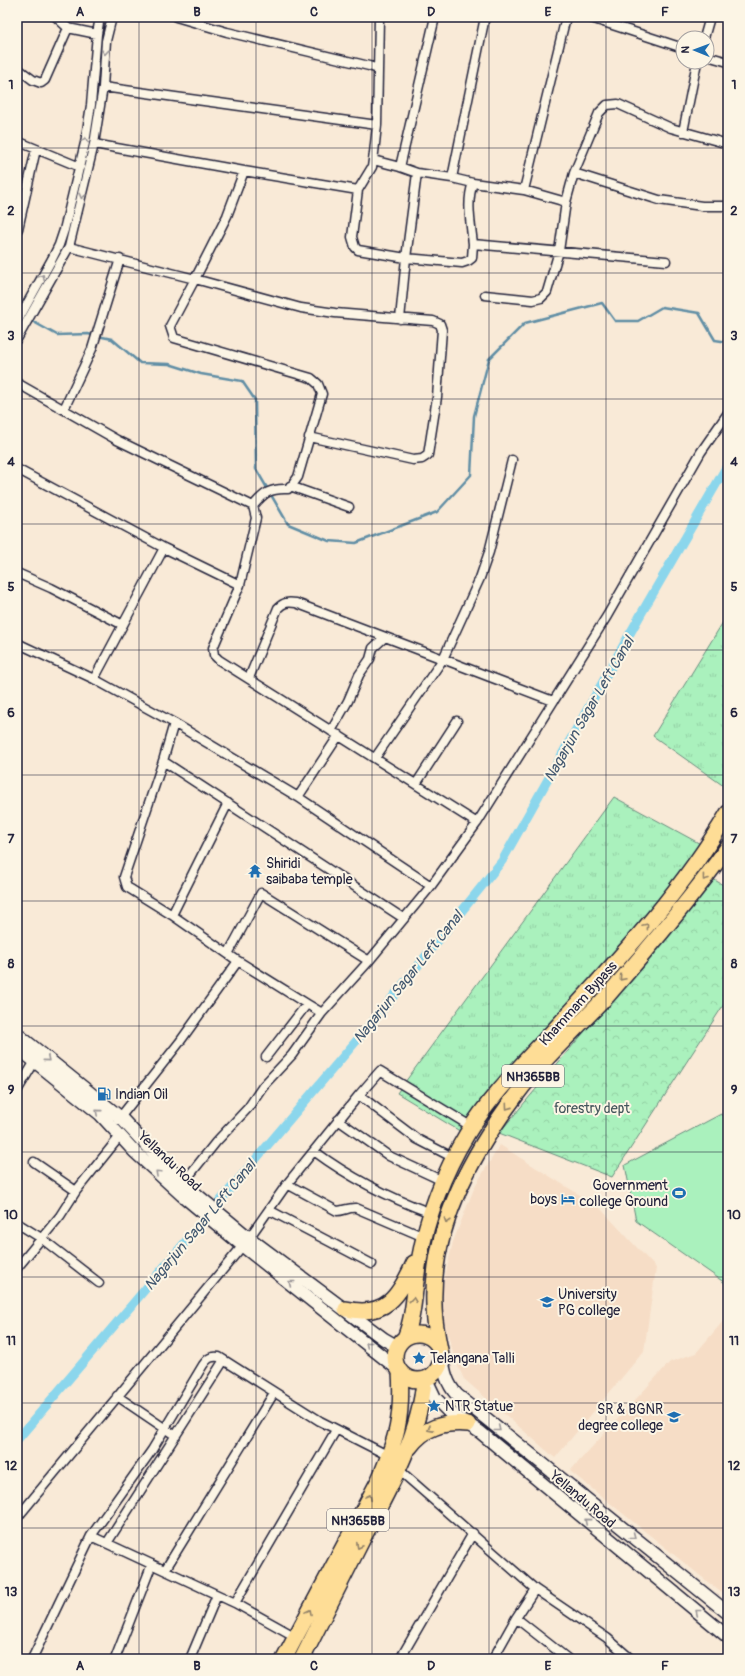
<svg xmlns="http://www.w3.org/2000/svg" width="745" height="1676" viewBox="0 0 745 1676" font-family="Pangolin,sans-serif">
	<defs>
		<pattern id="grass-tufts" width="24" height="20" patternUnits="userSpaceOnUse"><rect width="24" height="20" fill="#aaf1bd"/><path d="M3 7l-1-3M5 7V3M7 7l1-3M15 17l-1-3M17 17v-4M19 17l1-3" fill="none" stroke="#92cea3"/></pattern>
		<pattern id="forest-crowns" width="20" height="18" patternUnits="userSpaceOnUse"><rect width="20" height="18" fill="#aaf1bd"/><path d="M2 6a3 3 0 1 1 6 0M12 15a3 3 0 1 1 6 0" fill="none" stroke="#92cea3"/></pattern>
	</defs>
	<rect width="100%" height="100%" fill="#f9ead7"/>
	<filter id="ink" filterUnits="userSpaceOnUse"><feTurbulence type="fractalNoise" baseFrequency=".025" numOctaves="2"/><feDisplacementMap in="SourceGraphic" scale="8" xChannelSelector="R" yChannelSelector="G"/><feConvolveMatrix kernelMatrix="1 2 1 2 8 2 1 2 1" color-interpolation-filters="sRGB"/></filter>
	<g filter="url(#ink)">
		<path fill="#f6ddc6" d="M500 1145 599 1207 656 1268 644 1351 555 1458 464 1379 456 1362 443 1319V1285L453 1242 475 1186Z
			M724 1320 728 1323V1598L570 1471 670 1362 696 1353Z"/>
		<path fill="url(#grass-tufts)" stroke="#668a7c" d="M728 614V789L653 736Z
			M614 797 706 847 463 1133 397 1093Z"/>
		<path fill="url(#forest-crowns)" stroke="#668a7c" d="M713 879 728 888V998L612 1177 499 1133Z"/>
		<path fill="#aaf1bd" stroke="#668a7c" d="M721 1114 728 1119V1285L636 1221 625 1165Z"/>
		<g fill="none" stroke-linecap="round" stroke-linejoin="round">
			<path stroke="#618ea5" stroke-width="2.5" d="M30 320 57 335 88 334 112 339 140 363 169 364 201 374 242 381 255 400 256 469 288 524 329 541 356 543 437 512 471 475 474 416 489 359 525 323 602 303 615 321H638L662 307 699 313 715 340 728 342"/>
			<path stroke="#8bd6ec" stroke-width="9" d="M17 1440 380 1013 502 861 641 614 728 464"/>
			<g stroke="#22223b" stroke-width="11">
				<path id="street" d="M56 17 68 28 97 34
					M176 17 227 32 369 66 378 69
					M379 17 377 125 374 153 372 167 358 190 352 237 355 247 358 250 406 258 462 263 468 261 472 258 473 244 666 261
					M588 17 683 48
					M704 38 710 17
					M707 56 728 62
					M17 68 33 80 41 83 45 80 68 28
					M103 87 377 125
					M683 132 697 62
					M17 141 80 167
					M94 144 244 171 227 216 195 279 301 308 335 313 433 321 440 324 442 330 437 397 428 455 422 459 413 460 309 437
					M373 160 400 167
					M244 171 358 190
					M417 173 400 167 435 17
					M574 173 659 200 702 206H728
					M473 183 524 190 566 202
					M524 190 566 17
					M18 229 36 149
					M473 244C471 225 466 201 473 183L452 178 485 17
					M69 247 195 279 170 326 174 338 311 378 318 384 322 394 298 477 293 484 288 489C270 488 264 493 253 506
					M485 295 533 300 541 298 547 292 559 251 566 202 574 173 599 113 607 105 618 104 671 128 728 144
					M400 319 406 258 417 173 452 178
					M17 322 52 259 59 245 64 230 85 143 91 105 97 34 100 17
					M17 339 69 247 94 144 103 87 106 41 112 17
					M17 383 117 440 253 506 256 518 240 585
					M64 409 92 349 120 259
					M17 469 164 548 94 679
					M290 486 349 507
					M164 548 240 585 213 648 214 655 219 660 477 823
					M17 573 51 588 123 625
					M17 643 94 679 174 723 298 797 431 886
					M249 678 278 608C284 602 288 602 296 603L553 701
					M174 723 163 761 124 877 127 887 172 915 238 961 307 1004 266 1057
					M331 731 348 701 359 675 370 659 373 648 385 637
					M375 758 443 659 480 578 489 552 512 460
					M163 761 403 918
					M416 784 457 721
					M298 797 339 735
					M172 915 228 803
					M228 954 261 893 369 961
					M307 1004 322 1013
					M17 1091 35 1061
					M359 1095 417 1139 454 1158
					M118 1120 179 1043 238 961
					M338 1120 389 1156 443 1181
					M314 1151C349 1177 390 1198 431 1213
					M34 1162 76 1191
					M184 1182 216 1142 248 1108 263 1086 292 1055 322 1013 369 961 431 886 477 823 607 616 701 452 728 413
					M287 1184 337 1211C344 1211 349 1207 356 1208L424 1237
					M269 1210 372 1264
					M17 1223 41 1238 99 1283
					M17 1268 60 1216 76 1191 121 1135
					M117 1396 176 1436
					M398 1469 535 1589 607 1638 631 1659
					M17 1518 249 1238 287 1184 359 1095 380 1071 472 1127
					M107 1543 224 1360
					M165 1570 274 1393
					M235 1603 336 1430
					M516 1618 568 1659
					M296 1637 235 1603 91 1536 152 1450 203 1365C208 1358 211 1356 219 1357L320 1421 389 1456
					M32 1659 91 1536
					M115 1659 152 1564
					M190 1659 217 1595
					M400 1659 473 1533
					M493 1659 516 1618 535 1589"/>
			</g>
			<g stroke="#22223b" stroke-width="15">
				<path id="secondary" d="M17 1034 121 1118 146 1145 191 1190 249 1238 384 1339 398 1347
					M17 1047 100 1114 134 1151 182 1195 243 1246 398 1369
					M442 1357C444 1372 447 1384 457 1395L728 1613
					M426 1379 435 1398 449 1412 480 1432 728 1637"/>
			</g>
			<g stroke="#22223b" stroke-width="18">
				<path id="highway" d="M346 1309C386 1318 399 1296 414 1263
					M395 1357a23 23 0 1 1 46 0a23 23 0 1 1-46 0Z
					M405 1338C415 1314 414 1286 419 1261 427 1217 444 1172 467 1134 490 1096 524 1063 554 1030 617 961 681 893 728 813
					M440 1350C437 1335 434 1320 434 1305 431 1229 471 1155 516 1095 543 1059 577 1028 608 995 650 947 691 899 728 847
					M409 1448C424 1427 443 1422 468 1424
					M284 1659 379 1480C397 1438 403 1417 400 1371
					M302 1659C322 1620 342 1580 362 1540 388 1491 420 1436 424 1380"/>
			</g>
			<use href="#street" stroke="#fcf5e5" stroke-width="8"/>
			<use href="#secondary" stroke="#fcf5e5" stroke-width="12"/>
			<use href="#highway" stroke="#fedd96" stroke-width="15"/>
		</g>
		<defs><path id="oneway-chevron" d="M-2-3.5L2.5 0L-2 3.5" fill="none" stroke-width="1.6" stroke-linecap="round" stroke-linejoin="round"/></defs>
		<g stroke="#9a9698">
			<use href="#oneway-chevron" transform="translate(105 52) rotate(94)"/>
			<use href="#oneway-chevron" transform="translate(85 140) rotate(-80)"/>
			<use href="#oneway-chevron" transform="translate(82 196) rotate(104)"/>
			<use href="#oneway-chevron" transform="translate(42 277) rotate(-62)"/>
			<use href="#oneway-chevron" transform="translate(47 1059) rotate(40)"/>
			<use href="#oneway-chevron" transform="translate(98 1112) rotate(-139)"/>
			<use href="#oneway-chevron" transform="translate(158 1173) rotate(-137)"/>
			<use href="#oneway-chevron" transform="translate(291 1283) rotate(-142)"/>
			<use href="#oneway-chevron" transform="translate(368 1344) rotate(-142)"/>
			<use href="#oneway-chevron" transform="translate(498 1429) rotate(39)"/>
			<use href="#oneway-chevron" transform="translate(587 1521) rotate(-140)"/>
			<use href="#oneway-chevron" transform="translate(633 1536) rotate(38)"/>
			<use href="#oneway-chevron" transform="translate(698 1612) rotate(-141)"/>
		</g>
		<g stroke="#908068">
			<use href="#oneway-chevron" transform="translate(705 878) rotate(127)"/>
			<use href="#oneway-chevron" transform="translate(646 926) rotate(-50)"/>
			<use href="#oneway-chevron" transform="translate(622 978) rotate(131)"/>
			<use href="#oneway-chevron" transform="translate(508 1107) rotate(125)"/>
			<use href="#oneway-chevron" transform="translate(447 1221) rotate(109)"/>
			<use href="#oneway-chevron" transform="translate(413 1300) rotate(-84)"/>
			<use href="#oneway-chevron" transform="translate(430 1429) rotate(151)"/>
			<use href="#oneway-chevron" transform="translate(369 1497) rotate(-62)"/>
			<use href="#oneway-chevron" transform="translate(359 1546) rotate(117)"/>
			<use href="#oneway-chevron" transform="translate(309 1612) rotate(-62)"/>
		</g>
	</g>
	<path fill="none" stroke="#22223b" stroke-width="1" stroke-opacity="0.55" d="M139 17V1659M256 17V1659M372 17V1659M489 17V1659M606 17V1659M17 148H728M17 273H728M17 399H728M17 524H728M17 650H728M17 775H728M17 901H728M17 1026H728M17 1152H728M17 1277H728M17 1403H728M17 1528H728"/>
	<defs>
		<g id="temple-bare" transform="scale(1.08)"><path d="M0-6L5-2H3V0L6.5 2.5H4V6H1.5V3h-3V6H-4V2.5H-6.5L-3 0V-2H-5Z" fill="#1f6fb2" stroke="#fcf5e5" stroke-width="2.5" paint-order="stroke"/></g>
		<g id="fuel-bare" transform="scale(1.08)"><path d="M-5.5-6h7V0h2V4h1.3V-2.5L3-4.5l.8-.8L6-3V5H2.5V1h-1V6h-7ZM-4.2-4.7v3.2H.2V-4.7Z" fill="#1f6fb2" stroke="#fcf5e5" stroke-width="2.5" paint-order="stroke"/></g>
		<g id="stadium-bare" transform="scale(1.08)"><path d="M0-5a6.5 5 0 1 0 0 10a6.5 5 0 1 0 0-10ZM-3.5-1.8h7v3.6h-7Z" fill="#1f6fb2" stroke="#fcf5e5" stroke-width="2.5" paint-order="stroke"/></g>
		<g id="hotel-bare" transform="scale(1.08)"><path d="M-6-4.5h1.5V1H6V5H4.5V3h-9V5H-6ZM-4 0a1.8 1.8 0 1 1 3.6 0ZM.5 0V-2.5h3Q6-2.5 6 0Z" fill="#1f6fb2" stroke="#fcf5e5" stroke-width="2.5" paint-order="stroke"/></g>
		<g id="university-bare" transform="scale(1.08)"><path d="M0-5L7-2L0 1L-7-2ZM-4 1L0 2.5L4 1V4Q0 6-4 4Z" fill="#1f6fb2" stroke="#fcf5e5" stroke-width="2.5" paint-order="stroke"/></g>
		<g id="sight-bare" transform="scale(1.08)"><path d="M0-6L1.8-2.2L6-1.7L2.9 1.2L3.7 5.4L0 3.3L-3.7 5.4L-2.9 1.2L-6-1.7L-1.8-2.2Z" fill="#1f6fb2" stroke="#fcf5e5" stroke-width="2.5" paint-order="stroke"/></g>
	</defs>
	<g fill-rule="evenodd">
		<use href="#temple-bare" x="255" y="871"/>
		<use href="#fuel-bare" x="104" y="1094"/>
		<use href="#stadium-bare" x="679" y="1193"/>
		<use href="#hotel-bare" x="568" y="1199"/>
		<use href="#university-bare" x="547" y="1302"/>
		<use href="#sight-bare" x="419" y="1358"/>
		<use href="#sight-bare" x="434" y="1406"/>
		<use href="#university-bare" x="674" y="1417"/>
	</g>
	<g text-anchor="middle" stroke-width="4" stroke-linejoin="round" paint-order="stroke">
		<g fill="#fcf5e5" stroke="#63616e" stroke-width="1">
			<rect x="502" y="1065" width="62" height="22" rx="3"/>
			<rect x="327" y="1509" width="62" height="22" rx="3"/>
		</g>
		<g font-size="13" font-weight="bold" fill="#22223b">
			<text x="533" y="1081">NH365BB</text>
			<text x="358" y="1525">NH365BB</text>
		</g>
		<g font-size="14" fill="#22223b" stroke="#fcf5e5" text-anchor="start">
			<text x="266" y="868">Shiridi<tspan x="266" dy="16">saibaba temple</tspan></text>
			<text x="115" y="1099">Indian Oil</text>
			<text x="668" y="1190" text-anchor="end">Government<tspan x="668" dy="16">college Ground</tspan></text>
			<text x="557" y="1204" text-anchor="end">boys</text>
			<text x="558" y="1299">University<tspan x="558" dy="16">PG college</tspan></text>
			<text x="430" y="1363">Telangana Talli</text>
			<text x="445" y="1411">NTR Statue</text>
			<text x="663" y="1414" text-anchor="end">SR &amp; BGNR<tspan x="663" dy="16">degree college</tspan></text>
		</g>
		<g font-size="14" fill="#22223b" stroke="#fcf5e5">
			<text transform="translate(578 1003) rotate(-48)" y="5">Khammam Bypass</text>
			<text transform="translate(170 1161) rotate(43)" y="5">Yellandu Road</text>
			<text transform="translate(583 1499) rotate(40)" y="5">Yellandu Road</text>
		</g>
		<g font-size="14" fill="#44565c" stroke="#fcf5e5">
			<text x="592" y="1113">forestry dept</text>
		</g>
		<g font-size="15" font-style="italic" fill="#425870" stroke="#fcf5e5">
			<text transform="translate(589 709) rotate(-60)" y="5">Nagarjun Sagar Left Canal</text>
			<text transform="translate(408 977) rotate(-51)" y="5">Nagarjun Sagar Left Canal</text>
			<text transform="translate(200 1225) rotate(-50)" y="5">Nagarjun Sagar Left Canal</text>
		</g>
	</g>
	<rect width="745" height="1676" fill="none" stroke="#fcf5e5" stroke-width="44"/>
	<g transform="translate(695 50) rotate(271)"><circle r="19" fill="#fcf5e5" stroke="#a5a1a1"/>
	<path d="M0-3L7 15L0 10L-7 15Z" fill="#1f6fb2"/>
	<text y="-6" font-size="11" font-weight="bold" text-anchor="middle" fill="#22223b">N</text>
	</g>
	<rect x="22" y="22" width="701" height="1632" fill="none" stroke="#22223b" stroke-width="1.5"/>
	<g font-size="13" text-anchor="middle" font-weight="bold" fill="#22223b">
		<text x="80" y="16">A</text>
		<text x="197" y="16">B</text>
		<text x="314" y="16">C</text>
		<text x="431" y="16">D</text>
		<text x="548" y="16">E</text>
		<text x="665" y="16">F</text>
		<text x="11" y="89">1</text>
		<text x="734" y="89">1</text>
		<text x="11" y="215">2</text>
		<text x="734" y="215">2</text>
		<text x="11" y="340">3</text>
		<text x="734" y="340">3</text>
		<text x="11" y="466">4</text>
		<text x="734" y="466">4</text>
		<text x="11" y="591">5</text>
		<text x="734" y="591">5</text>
		<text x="11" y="717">6</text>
		<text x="734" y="717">6</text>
		<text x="11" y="843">7</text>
		<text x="734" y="843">7</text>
		<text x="11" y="968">8</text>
		<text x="734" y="968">8</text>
		<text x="11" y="1094">9</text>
		<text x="734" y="1094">9</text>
		<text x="11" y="1219">10</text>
		<text x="734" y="1219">10</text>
		<text x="11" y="1345">11</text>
		<text x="734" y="1345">11</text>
		<text x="11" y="1470">12</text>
		<text x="734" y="1470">12</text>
		<text x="11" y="1596">13</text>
		<text x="734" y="1596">13</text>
		<text x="80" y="1670">A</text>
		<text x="197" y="1670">B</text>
		<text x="314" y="1670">C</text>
		<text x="431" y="1670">D</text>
		<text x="548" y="1670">E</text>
		<text x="665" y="1670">F</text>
	</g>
</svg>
